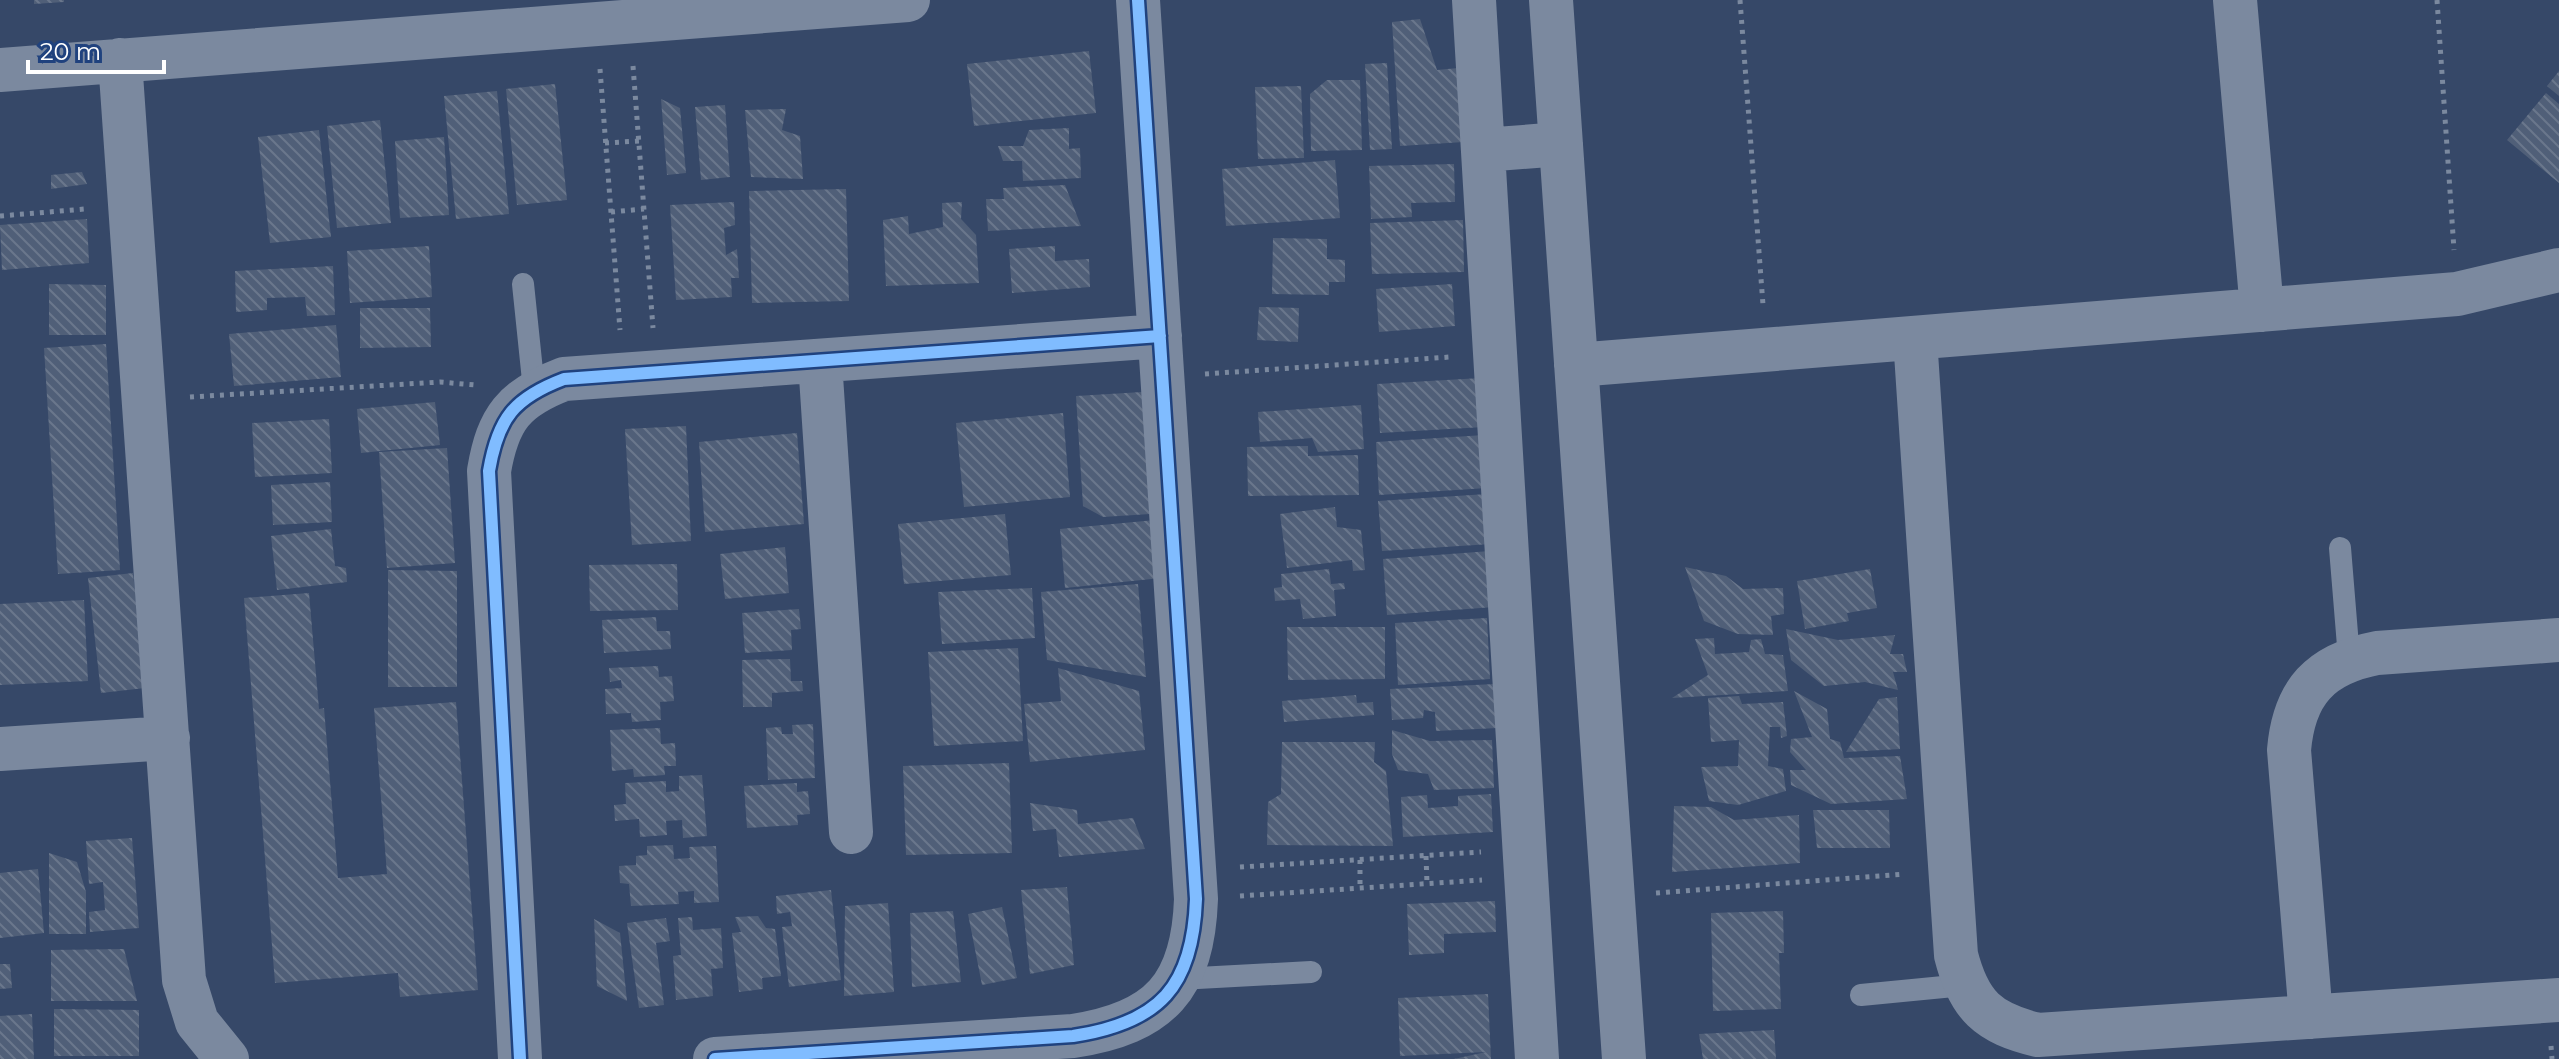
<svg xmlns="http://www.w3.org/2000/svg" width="2559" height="1059" viewBox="0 0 2559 1059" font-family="Montserrat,sans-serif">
	<defs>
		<pattern id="building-back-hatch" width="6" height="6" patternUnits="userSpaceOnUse" patternTransform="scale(2)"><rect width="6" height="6" fill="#505f78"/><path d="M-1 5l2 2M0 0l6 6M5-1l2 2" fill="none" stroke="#6a778c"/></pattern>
	</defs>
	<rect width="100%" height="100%" fill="#364868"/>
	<path fill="url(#building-back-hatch)" d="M34 0H64V2L34 4Z
		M1420 19 1437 70 1458 68 1464 142 1400 146 1392 22Z
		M1089 51 1096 113 974 126 967 64Z
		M1387 63 1392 149 1370 150 1365 64Z
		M2559 71V96L2547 86Z
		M1327 80H1360L1362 150 1311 151 1310 94Z
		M555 84 567 200 517 205 506 89Z
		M1301 86 1304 158 1258 159 1255 87Z
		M497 91 509 214 456 219 444 96Z
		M2546 93 2559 104V183L2507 140Z
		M661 99 680 108 686 173 667 175Z
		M725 105 730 177 701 180 695 107Z
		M786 109 782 130 800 136 803 179 751 177 745 110Z
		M380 120 391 223 337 228 327 126Z
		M1069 128V149L1080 148 1081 178 1023 181 1022 161H1003L998 146H1023L1029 130Z
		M319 130 331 237 270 243 258 137Z
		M444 137 449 215 400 218 395 141Z
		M1335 160 1340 218 1226 226 1222 169Z
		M1454 164 1455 202 1411 203 1412 217 1371 219 1369 166Z
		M82 172 87 184 51 189V175Z
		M1065 185 1081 226 988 231 986 199H1004L1003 188Z
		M846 189 849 301 752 303 749 191Z
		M734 202 735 225 724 228 726 255 737 249 739 278H731L732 297 676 300 670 205Z
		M962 202 961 219 976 235 979 283 886 286 883 220 908 216 909 234 943 227 942 203Z
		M87 219 89 263 2 270 0 225Z
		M1463 220 1464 272 1372 274 1370 223Z
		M1273 238 1327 239V259L1345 260V282H1329V295L1272 294Z
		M429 246 432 297 350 303 347 251Z
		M1055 246V261L1089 259 1090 287 1012 293 1009 249Z
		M333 266 335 315 307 316 305 297 267 298V310L236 312 235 271Z
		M49 284 106 285V335H49Z
		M1452 284 1455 326 1379 332 1376 289Z
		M1259 307 1299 308 1298 342 1257 340Z
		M360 308H430L431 347 360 348Z
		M336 325 341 377 234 386 229 334Z
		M106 344 120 570 58 574 44 348Z
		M1481 378 1484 427 1380 433 1377 384Z
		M1142 392 1150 514 1103 517 1083 506 1076 396Z
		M435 402 440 445 361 453 357 409Z
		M1361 405 1364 449 1318 452 1312 438 1260 442 1258 412Z
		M1063 413 1070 497 964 507 956 423Z
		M329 419 332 473 255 477 252 423Z
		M686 426 691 541 632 545 625 429Z
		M797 433 804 524 705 532 699 442Z
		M1484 435 1487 488 1379 495 1376 442Z
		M1308 446V456L1358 455 1359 495 1248 496 1247 447Z
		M447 448 455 563 387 568 379 452Z
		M330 482 332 522 273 525 271 485Z
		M1487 494 1491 544 1382 551 1378 501Z
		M1335 507 1337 527 1361 530 1365 570 1353 571 1352 560 1287 568 1280 514Z
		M1005 514 1011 575 904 584 898 524Z
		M1155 520 1161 578 1065 588 1060 529Z
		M331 529 335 566 346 568 347 582 277 590 271 536Z
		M785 547 789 593 725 599 720 554Z
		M1490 551 1494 607 1387 615 1383 559Z
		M677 564 678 610 590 611 589 565Z
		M1685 567 1726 576 1743 589 1783 588 1784 614 1771 616 1773 635 1738 634 1704 621Z
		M1329 569 1331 584 1344 583 1345 589 1334 590 1336 616 1303 619 1300 599 1275 601 1274 588 1282 587 1281 574Z
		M1870 569 1877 608 1847 613 1849 621 1805 629 1797 581Z
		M388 570 457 571V687H388Z
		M133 573 145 688 101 693 88 578Z
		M1138 584 1146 677 1047 660 1041 592Z
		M1032 588 1035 638 942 644 938 592Z
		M309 593 319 709 324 708 338 878 387 874 374 708 456 702 478 990 400 997 398 973 275 983 244 598Z
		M84 600 88 681 0 685V604Z
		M799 609 801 629 791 630 792 650 745 653 742 613Z
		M656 617 657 631H670L671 649 604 653 602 620Z
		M1487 618 1490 679 1398 685 1395 623Z
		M1287 627H1385V679L1288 680Z
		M1786 629 1838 640 1895 635 1890 654H1903L1907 672H1893L1898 690 1865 682 1824 686 1791 660Z
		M1714 638 1715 654 1749 652 1751 640 1761 639 1765 654 1783 655 1788 691 1672 698 1708 675 1695 639Z
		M1018 648 1023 741 934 746 928 652Z
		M790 659 791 681H802L803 691 772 693V707H743L742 660Z
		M658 666 659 677 672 676 674 701 660 702 661 720 632 722 631 713 606 714 605 689 622 688 621 680 610 682 609 668Z
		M1058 668 1139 691 1145 750 1030 762 1024 704 1061 701Z
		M1495 684 1498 728 1436 731 1435 712 1424 710 1423 718 1392 720 1390 689Z
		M1794 691 1827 709 1830 739 1840 742 1844 758 1900 756 1907 799 1831 804 1791 785 1790 770H1806L1790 752 1791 739 1812 737Z
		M1356 695 1357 703 1373 702 1374 715 1284 722 1282 701Z
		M1739 696 1742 704 1783 702 1787 736 1781 738 1780 727H1770L1768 766 1783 769 1786 791 1738 805 1709 801 1701 767 1738 766 1739 740 1711 742 1708 698Z
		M1897 697 1900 749 1846 752 1879 699Z
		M813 724 815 778 768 780 766 728 781 727 782 734H793L792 725Z
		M660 728 661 744 675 743 676 766H664L665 775 634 777 633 769 612 771 610 730Z
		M1392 730 1430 741 1492 740 1494 788 1434 790 1428 774 1398 770 1392 754Z
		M1282 742H1375L1374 762 1386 771 1393 846 1267 845 1268 802 1281 794Z
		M1009 763 1012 853 906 855 903 766Z
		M702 775 707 836 683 838 682 820 666 821 667 835 640 837 639 819 615 821 614 805 626 804 625 783 666 781V792L679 791V776Z
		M797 783V792L808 791 810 814 797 815 798 825 747 828 744 786Z
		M1491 794 1493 832 1403 837 1401 797 1427 795 1428 808 1458 806V796Z
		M1030 803 1077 810 1078 824 1133 818 1145 849 1059 857 1056 829 1033 831Z
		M1674 806 1711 807 1734 820 1799 815 1800 863 1672 872Z
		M1813 810H1889L1890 848H1817Z
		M132 838 139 928 90 932 89 912 105 910 103 882 89 884 86 841Z
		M673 845 674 859 690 858 689 847 716 846 719 902 694 903V891L678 892 679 904 631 906 629 884 620 883 619 866 636 865V856L647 855V846Z
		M49 853 77 862 86 892V934H49Z
		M38 869 44 933 0 938V873Z
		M1067 887 1074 965 1030 974 1021 890Z
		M831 890 841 980 789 987 782 927 792 926 790 912 777 914 776 896Z
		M1495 901 1496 932 1444 934V953L1409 955 1407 904Z
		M888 903 894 992 844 996 845 906Z
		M1002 907 1017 978 982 985 968 914Z
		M953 911 961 982 912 987 910 913Z
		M1783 911 1784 953H1779L1781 1009 1713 1011 1711 913Z
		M758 916 766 928 775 929 781 976 762 978 763 989 739 992 732 933 741 932 735 917Z
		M692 917 693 930 721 928 723 968 711 969 713 996 676 1000 673 956 681 955 678 918Z
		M666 918 670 941 656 943 664 1005 639 1008 627 923Z
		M594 919 620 933 627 1001 597 986Z
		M124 949 137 1001H51V950Z
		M0 964H10L12 988 0 989Z
		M1488 994 1491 1059H1454L1486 1052 1400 1056 1398 998Z
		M54 1009 139 1010V1056H54Z
		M32 1014 34 1059H0V1016Z
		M1774 1030 1776 1059H1703L1699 1034Z"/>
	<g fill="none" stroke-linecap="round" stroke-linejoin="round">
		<path stroke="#7b899f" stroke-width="5" stroke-dasharray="4 6" stroke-linecap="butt" d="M1740 0 1763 305
			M2437 0 2454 250
			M633 66 653 328
			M600 69 620 330
			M605 143 639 141
			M611 212 644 209
			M0 216 85 209
			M1205 374 1450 357
			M190 397 440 382 475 385
			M1426 856 1427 884
			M1360 860V888
			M1240 867 1481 852
			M1656 893 1905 874
			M1240 896 1482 880
			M2551 1046 2552 1059"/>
		<path stroke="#7b899f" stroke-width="22" d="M523 284 534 390
			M2340 548 2349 658
			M1179 979 1311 972
			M1861 995 1964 985"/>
		<path stroke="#7b899f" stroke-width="44" d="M1474 0 1537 1059
			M1551 0 1624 1059
			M2235 0 2262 310
			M120 60 184 980 197 1022 227 1059
			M0 70 908 0
			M1483 150 1561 144
			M1915 338 1956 955C1969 1006 1988 1023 2038 1035L2559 1000
			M820 361 851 832
			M1576 365 2457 294 2559 270
			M0 749 168 738
			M2311 1017 2289 750C2294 692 2320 664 2377 653L2559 640
			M520 1059 489 471C498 418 514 398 564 379L1160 336
			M715 1059 1073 1036C1160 1023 1193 986 1196 899L1138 0"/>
		<g stroke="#20427e" stroke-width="17">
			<path id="cycleway" d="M520 1059 489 471C498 418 514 398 564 379L1160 336
				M715 1059 1073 1036C1160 1023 1193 986 1196 899L1138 0"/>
		</g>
		<use href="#cycleway" stroke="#80bcff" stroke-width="12"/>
	</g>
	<path d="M28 60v12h136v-12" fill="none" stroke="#ffffff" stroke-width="4"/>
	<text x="40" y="60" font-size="24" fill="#ffffff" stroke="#20427e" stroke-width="6" paint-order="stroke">20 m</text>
</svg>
